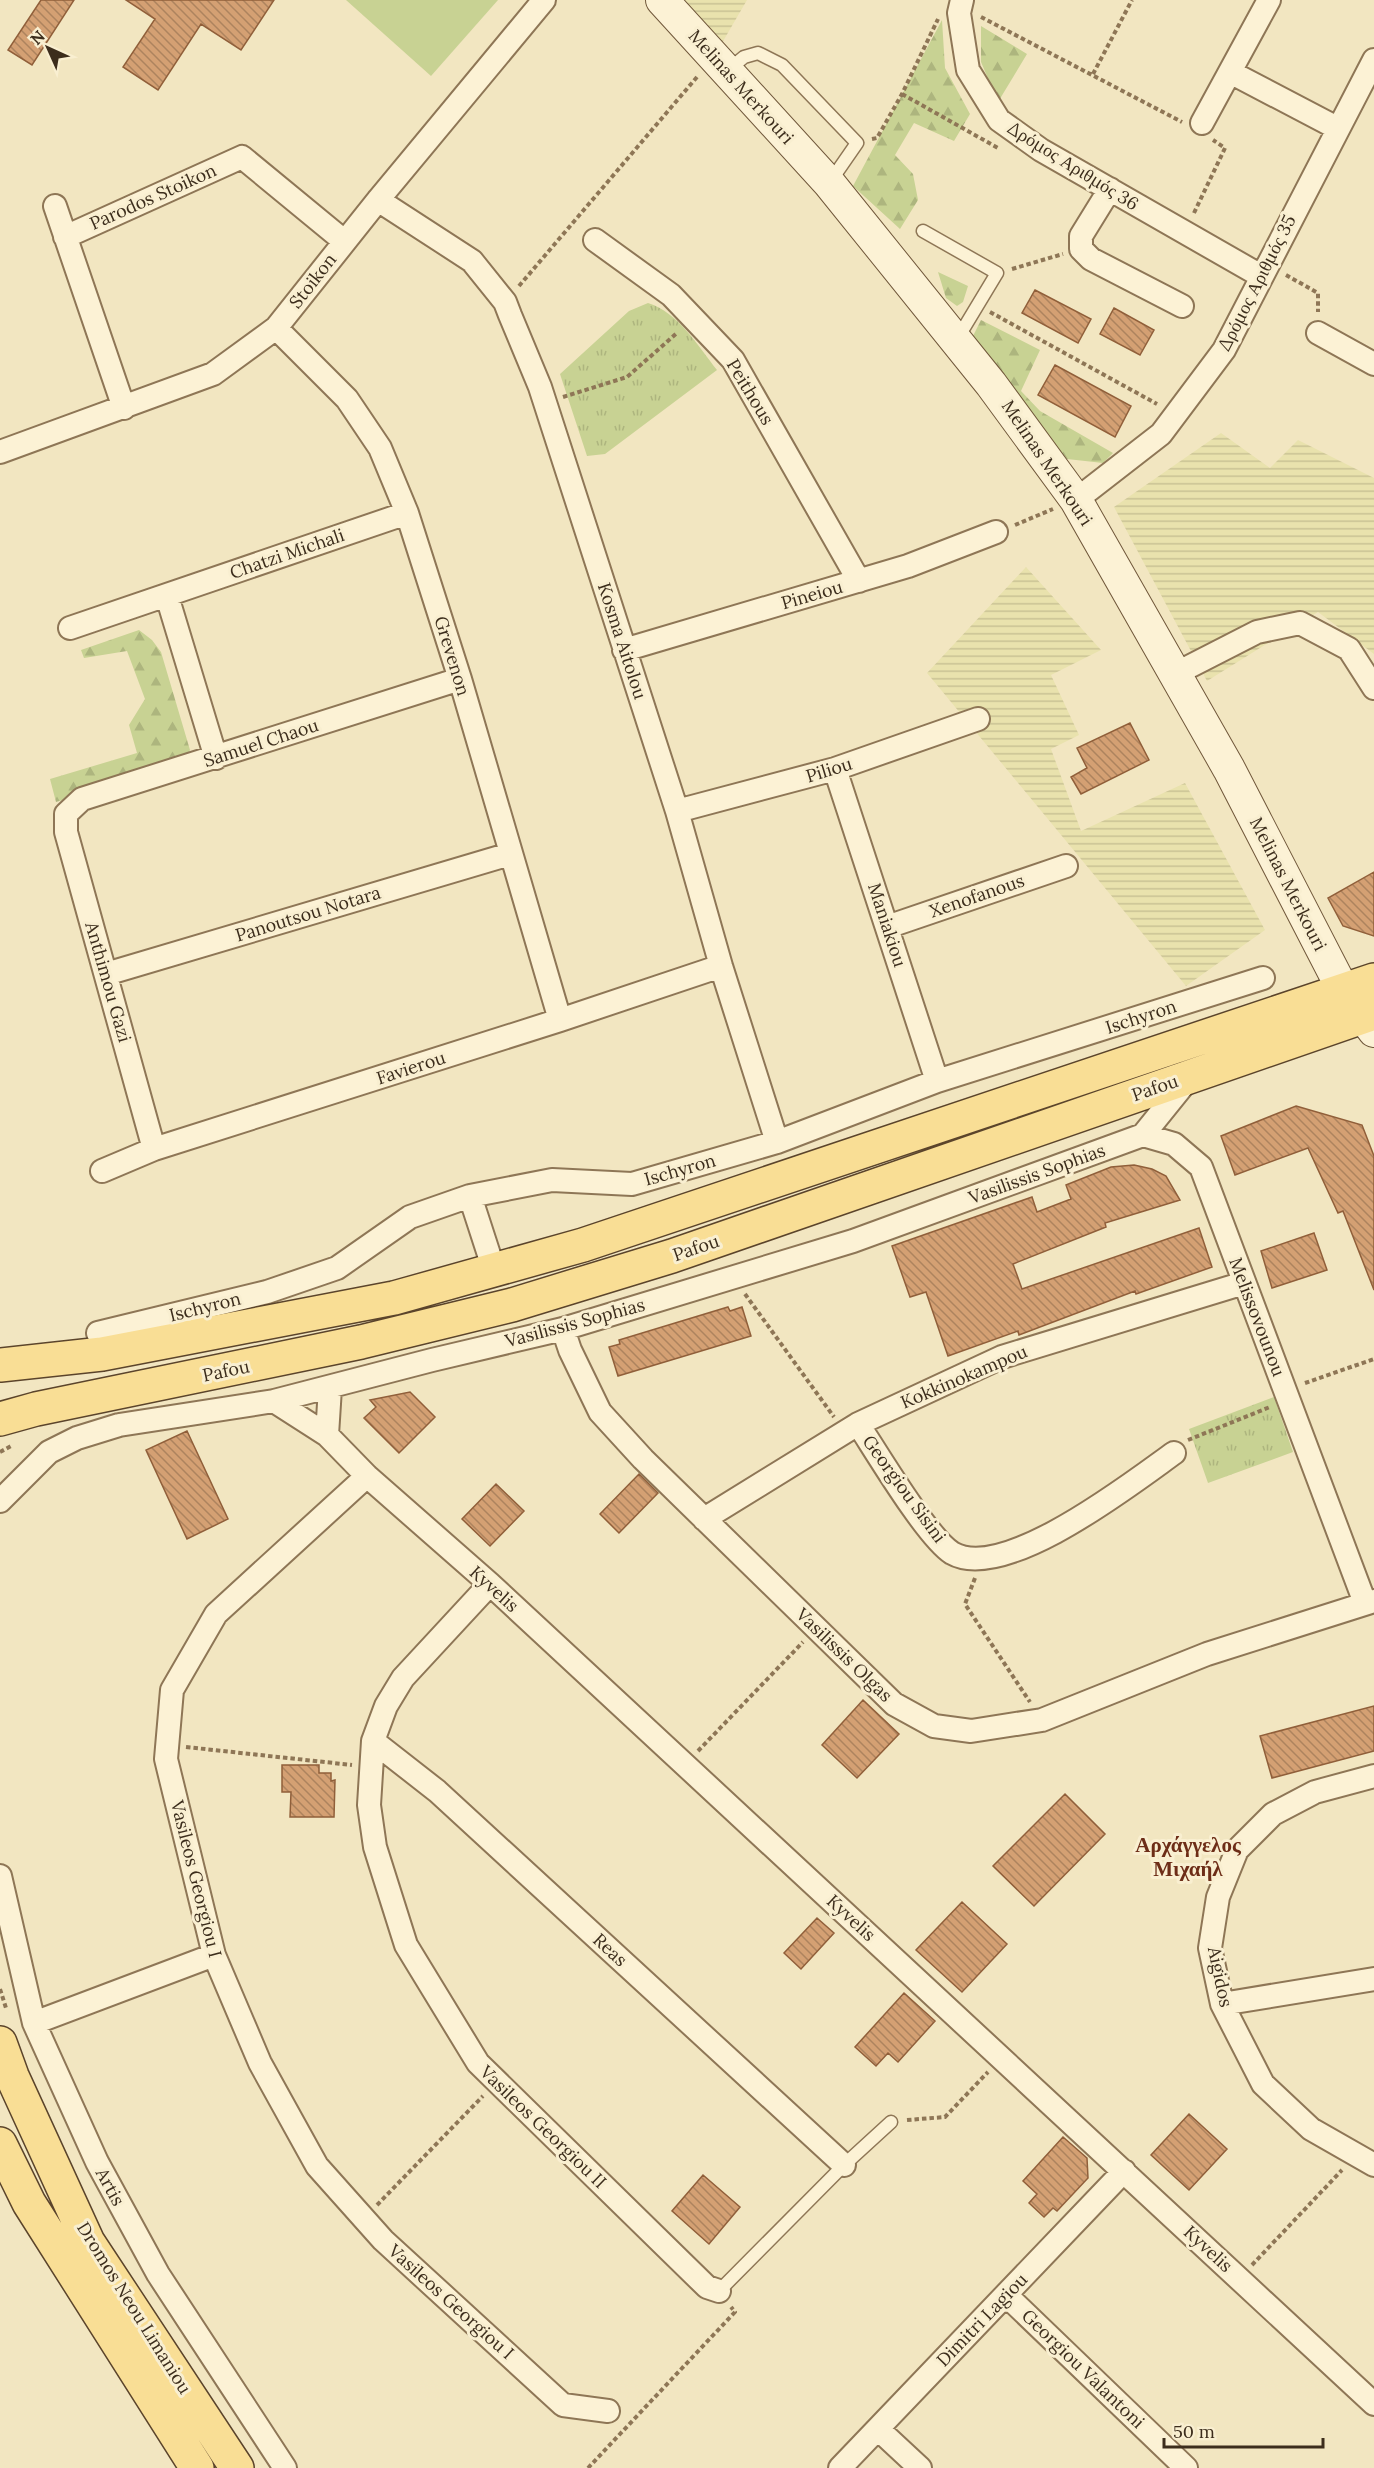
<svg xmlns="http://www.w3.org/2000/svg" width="1374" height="2468" viewBox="0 0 1374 2468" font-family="Lora,serif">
	<defs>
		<pattern id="farmland-rules" width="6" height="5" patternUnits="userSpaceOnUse" patternTransform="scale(1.5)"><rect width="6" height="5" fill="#e9e2ad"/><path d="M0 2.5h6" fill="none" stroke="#c9c294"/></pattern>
		<pattern id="forest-firs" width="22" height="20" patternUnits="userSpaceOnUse" patternTransform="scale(1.5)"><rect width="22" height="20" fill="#c8d293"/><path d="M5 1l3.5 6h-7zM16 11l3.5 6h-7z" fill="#adb57e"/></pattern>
		<pattern id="park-tufts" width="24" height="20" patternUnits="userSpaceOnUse" patternTransform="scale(1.5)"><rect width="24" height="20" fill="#c8d293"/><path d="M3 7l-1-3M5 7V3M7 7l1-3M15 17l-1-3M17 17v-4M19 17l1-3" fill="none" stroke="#adb57e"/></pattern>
		<pattern id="building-back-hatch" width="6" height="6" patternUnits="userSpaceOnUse" patternTransform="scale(1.5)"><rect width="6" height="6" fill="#d4a073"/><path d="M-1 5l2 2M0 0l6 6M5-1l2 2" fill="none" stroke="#ad835e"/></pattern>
	</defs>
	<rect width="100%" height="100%" fill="#f2e6c1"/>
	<path fill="url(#farmland-rules)" d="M684 0H747L722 43Z
		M1221 433 1270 468 1298 440 1374 478V654L1318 612 1207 681 1114 507Z
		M1026 567 1101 650 1051 675 1079 735 1051 749 1081 831 1185 783 1265 930 1186 986 927 673Z"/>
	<path fill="url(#forest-firs)" d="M942 20 945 68 970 114 954 141 914 123 895 155 913 174 918 200 900 229 853 186Z
		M981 26 1027 54 998 102 981 62Z
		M938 272 968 286 963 302 957 306 946 298Z
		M981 320 1040 350 1021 391 1040 411 1113 453 1103 463 1067 459 989 367 973 336Z
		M139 630 152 640 161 652 190 750 184 763 56 802 50 779 137 753 129 725 145 699 127 651 84 658 81 650Z"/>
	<path fill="url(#park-tufts)" d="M648 303C678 312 698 346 717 370L605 454 587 456 560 374 629 311Z
		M1274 1397 1293 1452 1208 1483 1189 1429Z"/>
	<path fill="#c8d293" d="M346 0H498L431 76Z"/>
	<path fill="url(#building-back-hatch)" stroke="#905f3a" stroke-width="1.5" d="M41 0H74L32 65 8 50Z
		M126 0H274L241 50 201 24 158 90 123 67 155 19Z
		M1035 290 1091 319 1078 343 1022 313Z
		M1114 308 1154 330 1140 355 1100 334Z
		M1055 365 1131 406 1115 437 1038 395Z
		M1130 723 1149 760 1081 794 1071 777 1087 768 1077 748Z
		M1374 872V936L1343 926 1328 898Z
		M1296 1106 1362 1125 1374 1156V1290L1343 1211 1338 1213 1308 1148 1235 1175 1221 1136Z
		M1134 1165 1152 1169 1166 1176 1180 1200 1105 1223 1106 1227 1013 1264 1022 1289 1199 1228 1212 1267 1136 1294 1135 1291 1019 1335 1018 1331 948 1356 926 1292 910 1297 892 1246 1032 1197 1037 1212 1071 1199 1066 1185 1111 1167Z
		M1314 1233 1327 1270 1272 1288 1261 1251Z
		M728 1307 730 1311 742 1307 751 1336 618 1376 609 1347 620 1344 619 1340Z
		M410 1392 435 1417 399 1453 364 1418 376 1407 370 1400Z
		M187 1431 228 1519 187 1539 146 1450Z
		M639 1474 658 1493 619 1533 600 1514Z
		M496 1484 524 1511 490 1546 462 1519Z
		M863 1700 899 1734 857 1778 822 1745Z
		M1374 1706V1751L1272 1778 1260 1736Z
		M282 1765H319V1773H331V1781L335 1780 334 1817H290L291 1792H282Z
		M1065 1794 1105 1834 1034 1906 993 1866Z
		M962 1902 1007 1944 962 1992 916 1950Z
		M817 1918 834 1933 801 1969 784 1953Z
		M904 1993 935 2021 898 2062 888 2053 876 2066 855 2047Z
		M1189 2114 1227 2149 1189 2190 1151 2155Z
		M1063 2137 1087 2158 1088 2178 1057 2211 1053 2208 1044 2217 1029 2203 1037 2194 1023 2181Z
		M703 2175 740 2207 709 2244 672 2211Z"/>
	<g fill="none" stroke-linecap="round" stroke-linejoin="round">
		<g stroke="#8e7656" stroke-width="15">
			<path id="service" d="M727 71 744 57 758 53 782 65 857 143 830 182
				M923 231 997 273 956 341
				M719 2291 844 2165 891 2122"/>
		</g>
		<g stroke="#8e7656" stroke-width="26">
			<path id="minor" d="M962 0 959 13 968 70 999 120 1041 150 1261 276
				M1230 72 1337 128
				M1202 123 1269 0
				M1110 189 1081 236V249L1091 259 1182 306
				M378 200 472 261 505 302 510 315 540 387 677 811 721 966 777 1142
				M55 206 124 408
				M65 237 242 157 344 241
				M595 240 671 295 733 360 859 581
				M276 328 347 399 380 448 407 513 460 679 560 1020
				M1318 333 1374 364
				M0 452 213 374 276 328 378 200 544 0
				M1076 500 1161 434 1224 350 1374 60
				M167 596 216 758
				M70 628 407 513
				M624 650 908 566 996 532
				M1173 675 1257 632 1300 623 1349 649 1374 688
				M835 769 937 1081
				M677 811 835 769 978 719
				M887 927 1066 866
				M106 974 510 854
				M1143 1135 1189 1078
				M154 1149 66 832V814L82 799 460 679
				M102 1171 154 1149 560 1020 721 966
				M470 1196 494 1270
				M563 1329 570 1350 600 1412 643 1459 894 1704 934 1726 971 1731 1042 1720 1207 1654 1374 1601
				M98 1333 267 1292 337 1268 410 1217 470 1196 552 1180 632 1184 777 1142 937 1081 1263 978
				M274 1401 327 1435 367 1476 490 1584 1374 2404
				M858 1424C877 1453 927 1537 952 1553 1004 1583 1132 1483 1174 1453
				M327 1435 330 1388
				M367 1476 216 1614 172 1690 166 1759 214 1955 260 2063 317 2166 383 2240 563 2405 608 2411
				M0 1501 49 1452 77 1438 119 1425 274 1401 432 1360 563 1329 853 1241 1143 1135 1174 1144 1201 1167 1365 1603
				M704 1519 858 1424 1002 1357 1244 1283
				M490 1584 403 1678 386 1706 373 1741 369 1805 375 1847 406 1945 478 2063 707 2287 719 2291
				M373 1741 437 1791 844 2165
				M1374 1776 1315 1792 1273 1814 1237 1850 1218 1897 1210 1948 1222 2004 1263 2084 1311 2129 1374 2165
				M0 1876 34 2023 97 2162 158 2274 285 2468
				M1222 2004 1374 1979
				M34 2023 214 1955
				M1006 2295 1186 2468
				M878 2429 920 2468
				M840 2468 1124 2171"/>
		</g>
		<g stroke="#70573a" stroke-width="34">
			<path id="secondary" d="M662 0 829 183 991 384 1076 500 1229 769 1342 988 1374 1031"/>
		</g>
		<g stroke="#5b442b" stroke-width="36">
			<path id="primary" d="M0 1365 102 1354 394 1298 583 1245 1374 980
				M0 1419 36 1409 361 1342 512 1305 672 1256 1374 1013
				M0 2043 12 2076 88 2242 237 2468
				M0 2144 29 2203 197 2468"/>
		</g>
		<path stroke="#8e7656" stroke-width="4" stroke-dasharray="4.5 3" stroke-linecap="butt" d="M981 17 1182 122
			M1093 74 1132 0
			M902 94 998 148
			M872 139 877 138 902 94 938 19
			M1194 213 1225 148 1213 140
			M1012 269 1063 254
			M1286 275 1318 293V312
			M519 286 697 77
			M990 312 1157 404
			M563 397 627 377 677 333
			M1015 525 1053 509
			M745 1294 834 1417
			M1305 1383 1374 1359
			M1188 1440 1270 1407
			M0 1452 13 1445
			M975 1578 965 1604 1030 1702
			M186 1747 352 1765
			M698 1751 803 1642
			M0 1989 6 2008
			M907 2120 945 2117 988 2072
			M377 2205 483 2096
			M1252 2265 1342 2170
			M588 2468 735 2312 731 2307"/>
		<use href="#service" stroke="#fcf2d5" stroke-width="12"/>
		<use href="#minor" stroke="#fcf2d5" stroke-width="22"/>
		<use href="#secondary" stroke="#fcf2d5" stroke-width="32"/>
		<use href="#primary" stroke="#f9de95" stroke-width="33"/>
	</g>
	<g text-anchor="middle" stroke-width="6" stroke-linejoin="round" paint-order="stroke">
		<g font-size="18" fill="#3c2d1c" stroke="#f9efd1">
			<text transform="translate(741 87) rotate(48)" y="6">Melinas Merkouri</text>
			<text transform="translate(1073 166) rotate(32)" y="6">Δρόμος Αριθμός 36</text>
			<text transform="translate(153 197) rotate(-24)" y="6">Parodos Stoikon</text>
			<text transform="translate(313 281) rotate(-52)" y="6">Stoikon</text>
			<text transform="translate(1257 283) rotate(-63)" y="6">Δρόμος Αριθμός 35</text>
			<text transform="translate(750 392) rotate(59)" y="6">Peithous</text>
			<text transform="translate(1047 463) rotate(56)" y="6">Melinas Merkouri</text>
			<text transform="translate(287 554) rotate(-19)" y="6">Chatzi Michali</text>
			<text transform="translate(812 595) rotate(-16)" y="6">Pineiou</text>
			<text transform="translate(622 641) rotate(72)" y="6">Kosma Aitolou</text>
			<text transform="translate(452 656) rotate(73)" y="6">Grevenon</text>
			<text transform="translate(261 743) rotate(-18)" y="6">Samuel Chaou</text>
			<text transform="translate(829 770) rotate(-17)" y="6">Piliou</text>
			<text transform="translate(1288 884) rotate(63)" y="6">Melinas Merkouri</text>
			<text transform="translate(977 896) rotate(-19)" y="6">Xenofanous</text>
			<text transform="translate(308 914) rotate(-17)" y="6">Panoutsou Notara</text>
			<text transform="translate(887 925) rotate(72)" y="6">Maniakiou</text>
			<text transform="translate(108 982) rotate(74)" y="6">Anthimou Gazi</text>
			<text transform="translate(1141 1017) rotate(-18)" y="6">Ischyron</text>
			<text transform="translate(411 1068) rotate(-18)" y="6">Favierou</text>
			<text transform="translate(1155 1088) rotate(-19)" y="6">Pafou</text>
			<text transform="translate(680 1170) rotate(-16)" y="6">Ischyron</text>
			<text transform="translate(1037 1174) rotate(-20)" y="6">Vasilissis Sophias</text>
			<text transform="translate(696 1248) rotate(-19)" y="6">Pafou</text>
			<text transform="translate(205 1307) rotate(-14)" y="6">Ischyron</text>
			<text transform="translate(1257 1317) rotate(69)" y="6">Melissovounou</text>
			<text transform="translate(575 1323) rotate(-15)" y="6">Vasilissis Sophias</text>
			<text transform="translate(226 1371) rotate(-12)" y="6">Pafou</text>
			<text transform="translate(964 1377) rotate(-23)" y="6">Kokkinokampou</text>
			<text transform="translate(904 1489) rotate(54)" y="6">Georgiou Sisini</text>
			<text transform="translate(494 1589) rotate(42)" y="6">Kyvelis</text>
			<text transform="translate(844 1655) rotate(44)" y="6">Vasilissis Olgas</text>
			<text transform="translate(196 1879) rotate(76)" y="6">Vasileos Georgiou I</text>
			<text transform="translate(851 1918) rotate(43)" y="6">Kyvelis</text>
			<text transform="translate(610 1950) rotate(43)" y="6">Reas</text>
			<text transform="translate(1220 1977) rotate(78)" y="6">Aigidos</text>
			<text transform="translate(543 2127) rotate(44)" y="6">Vasileos Georgiou II</text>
			<text transform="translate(110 2187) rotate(61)" y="6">Artis</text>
			<text transform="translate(1208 2249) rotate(43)" y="6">Kyvelis</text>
			<text transform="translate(451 2302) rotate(42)" y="6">Vasileos Georgiou I</text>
			<text transform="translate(134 2308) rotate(58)" y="6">Dromos Neou Limaniou</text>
			<text transform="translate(982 2320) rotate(-46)" y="6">Dimitri Lagiou</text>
			<text transform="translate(1083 2369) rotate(44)" y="6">Georgiou Valantoni</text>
		</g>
		<g font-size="21" font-weight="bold" fill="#6d2d17" stroke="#f9efd1">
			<text x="1188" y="1852">Αρχάγγελος<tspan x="1188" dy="24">Μιχαήλ</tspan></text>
		</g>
	</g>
	<g transform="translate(48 48) rotate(315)" stroke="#f9efd1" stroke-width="4.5" paint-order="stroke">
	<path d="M0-4.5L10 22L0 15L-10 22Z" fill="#3c2d1c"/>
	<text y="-9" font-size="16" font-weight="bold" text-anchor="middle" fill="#3c2d1c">N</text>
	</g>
	<path d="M1164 2438v9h159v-9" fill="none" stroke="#3c2d1c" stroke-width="3"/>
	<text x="1173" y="2438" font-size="18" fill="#3c2d1c" stroke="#f9efd1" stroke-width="4.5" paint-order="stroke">50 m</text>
</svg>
